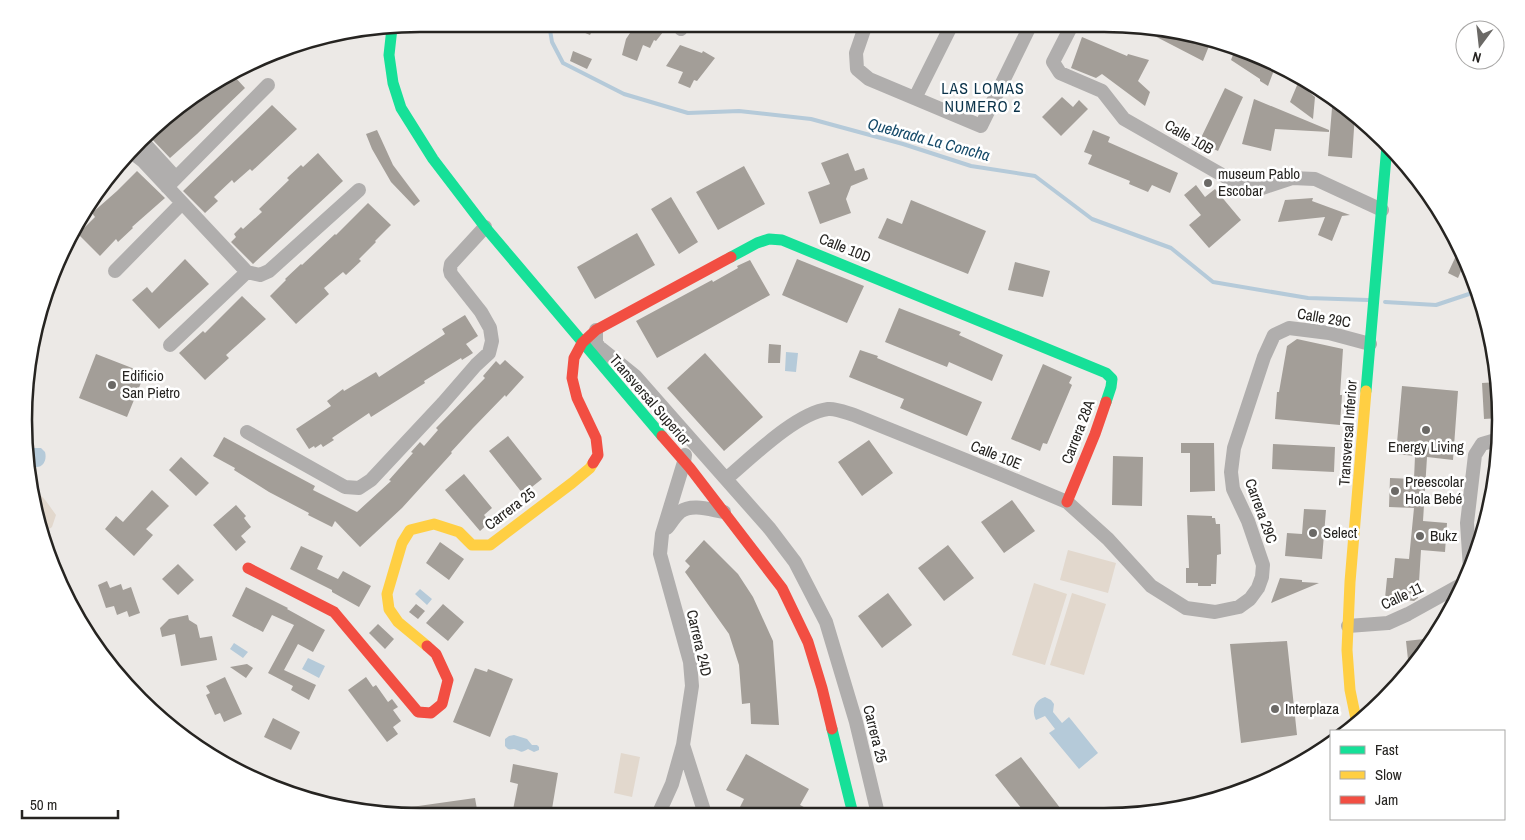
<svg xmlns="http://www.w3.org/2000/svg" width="1525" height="840" viewBox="0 0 1525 840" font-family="'Archivo Narrow',sans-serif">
	<rect width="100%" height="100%" fill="#ece9e6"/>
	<path fill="#e2d8cd" d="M34 488 46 501 56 515 52 527 45 532Z
		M1068 550 1116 563 1108 593 1060 580Z
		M1034 583 1067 594 1045 665 1012 655Z
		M1072 593 1106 604 1084 675 1050 665Z
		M621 753 640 757 632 797 614 793Z"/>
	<path fill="#b5cad9" d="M786 352 798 353 796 372 785 371Z
		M32 448H41L45 452C47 459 44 468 35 467L32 462Z
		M420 589 432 599 427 605 415 594Z
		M234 643 248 652 243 658 230 649Z
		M308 658 325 666 319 678 302 669Z
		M1045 697 1051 700 1054 704 1053 712 1062 723 1069 717 1098 753 1079 769 1049 733 1055 729 1045 716 1036 720C1031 710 1035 700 1045 697Z
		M514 735 527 739 532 745H537L539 747V750L534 752 528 749C520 754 522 751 514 749 512 749 510 750 508 749L505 746V739L509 736Z"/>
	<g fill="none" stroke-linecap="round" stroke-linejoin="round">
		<path stroke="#b5cad9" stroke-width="4" d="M549 24 552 42 563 63 624 94 688 113 739 111 811 119 903 144 971 166 1035 176 1092 219 1171 248 1213 282 1308 298 1368 300
			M1385 302 1436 305 1478 291"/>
	</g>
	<path fill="#a39e98" d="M564 24H595L590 35Z
		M636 24H648L663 32 656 41 654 40 650 48 643 45 637 61 622 55 626 39Z
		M1144 27 1186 36 1211 41 1203 61 1143 30Z
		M1082 37 1127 56 1128 54 1149 60 1138 81 1150 92 1145 106 1102 74 1096 78 1071 68Z
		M680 45 702 53 703 51 715 58 697 81 694 80 690 88 678 83 683 72 666 66Z
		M1236 47 1276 65 1268 86 1260 81V79L1231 60Z
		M573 51 592 59 587 69 570 61Z
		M234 76 245 88 197 134 170 158 150 137 179 105Z
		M1298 83 1315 97 1313 119 1290 102Z
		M1225 88 1243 97 1218 151 1199 142Z
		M1062 97 1073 107 1079 100 1088 109 1061 136 1042 117Z
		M1254 99 1329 130V132L1275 129 1271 151 1242 144Z
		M272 105 297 129 252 171 250 169 234 183 232 180 214 197 218 201 205 213 183 191Z
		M1332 108 1348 109 1355 114 1352 158 1328 156Z
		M377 130 393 165 420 201 414 206 391 182 372 149 366 134Z
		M1093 130 1110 137 1108 142 1178 173 1170 193 1152 185 1148 192 1129 184 1130 181 1088 164 1092 155 1084 152Z
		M318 153 343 181 253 264 231 242 236 237 234 234 241 227 243 229 262 212 259 209 289 180 287 178 301 165 303 167Z
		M848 153 855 171 864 168 868 179 851 186 846 199 851 213 820 224 808 192 830 184 821 163Z
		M744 166 765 204 718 230 696 192Z
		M137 171 165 198 132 227 133 228 118 242 116 239 100 256 78 234 95 217 92 213 117 191Z
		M1196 185 1205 197 1215 189 1241 220 1209 248 1189 225 1201 215 1184 195Z
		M671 197 698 242 679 254 651 209Z
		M1313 198 1312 201 1350 215 1342 216 1332 241 1318 235 1325 217 1278 222 1285 200Z
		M911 200 986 231 968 274 878 238 887 218 902 224Z
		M368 203 391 225 375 241 376 242 359 259 361 261 346 275 343 272 324 288 329 294 296 324 270 296 286 280 285 279 301 264 302 265 335 234 336 235Z
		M637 233 655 265 595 299 577 267Z
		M1461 245 1465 256 1472 276 1461 271 1458 278 1448 273Z
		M185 259 209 284 159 329 132 300 147 287 152 293Z
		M797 259 864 286 847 323 782 295Z
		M750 260 770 295 657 358 636 321 712 280 713 282 738 268 737 266Z
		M1015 262 1050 271 1043 297 1008 290Z
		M242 296 266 319 226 355 229 358 205 380 179 353 203 331 205 333Z
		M899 308 961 332 959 335 1003 355 992 381 949 362 947 367 885 342Z
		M465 315 478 336 466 344 473 353 462 360 461 358 424 381 425 383 371 417 369 413 332 438 334 440 323 447 321 444 315 448 314 446 309 449 296 429 331 406 327 401 343 389 344 391 376 372 379 377 445 334 442 329Z
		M1297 339 1343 349 1340 395H1342L1340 425 1275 419 1277 392H1279L1287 346Z
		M769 344 781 345 780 363H768Z
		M860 350 878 356 877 358 982 402 967 436 900 408 904 399 849 377Z
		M705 353 763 417 724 451 667 388Z
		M96 354 145 373 127 417 79 398Z
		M505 360 524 377 506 397 505 395 473 428 451 452 452 453 402 508 360 547 335 521 332 527 308 515 309 513 269 492 234 470 235 468 213 456 224 437 315 486 313 490 357 512 391 481 389 480 413 453 411 452 420 442 424 446 438 430 436 428 485 378 483 376 496 361 500 365Z
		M1043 364 1072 377 1069 383 1072 385 1047 444 1043 443 1040 451 1011 439Z
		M1498 382 1500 394V418L1484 419 1482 383Z
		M1402 386 1458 391 1453 460 1427 457 1423 521 1447 523 1445 552 1421 550 1418 598 1414 601 1385 598 1387 578H1393L1395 558 1409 559 1414 508 1389 507 1390 478 1414 479 1415 456 1396 454Z
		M508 436 542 479 523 494 489 451Z
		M869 440 893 473 862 496 838 462Z
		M1181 443H1214L1215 491 1190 492V453H1181Z
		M1273 444 1335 447 1334 472 1272 469Z
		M1113 456 1143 457 1142 506 1112 505Z
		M181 457 209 483 196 496 169 470Z
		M464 474 492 508 484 515 490 522 480 531 445 490Z
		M152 490 169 506 146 529 153 535 134 556 105 529 116 516 123 522Z
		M1012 500 1035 531 1004 553 981 522Z
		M236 505 246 516 244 518 251 527 241 536 246 542 236 551 213 525Z
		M1304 509 1326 510 1322 559 1285 556 1287 533 1302 534Z
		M1187 515 1212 516V518H1215L1216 524H1220L1221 554 1217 555 1216 584H1211V586H1198V583H1186V568H1189Z
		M704 540 738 574 753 597 773 641 779 725 751 724 750 703 742 704 739 665 729 634 685 572 690 566 685 561Z
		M440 542 464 559 449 580 426 563Z
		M948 545 974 578 944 601 918 568Z
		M301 546 323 556 317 569 338 579 343 571 371 586 359 607 332 592V590L290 569Z
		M178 564 194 580 178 595 162 579Z
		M1280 578 1302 580V582L1319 583 1271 603Z
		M107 581 110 588 121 584 123 590 131 587 140 613 129 617 127 611 117 615 114 606 106 608 98 585Z
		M246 587 288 608 287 609 325 630 313 652 298 644 284 670 316 685 309 700 291 690 293 686 268 673 294 625 272 615 263 632 232 616Z
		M888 593 912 625 882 648 858 616Z
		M416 604 425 611 418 619 409 612Z
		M443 604 464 622 448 641 426 623Z
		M188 615 189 620 197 625 200 638 212 636 217 660 181 666 175 634 162 637 160 628 169 619Z
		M378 624 394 639 385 649 369 633Z
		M1433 638 1421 654 1409 669 1406 641Z
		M1287 641 1297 735 1241 743 1230 644Z
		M247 664 253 668 246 678 230 667Z
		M475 668 487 672 488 669 513 679 490 737 453 722Z
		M225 677 242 714 224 722 220 713 215 715 206 695 210 693 206 686Z
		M366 677 373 687 376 685 388 702 392 699 398 707 393 710 401 721 393 727 398 734 387 742 348 690Z
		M273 718 300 732 291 750 264 737Z
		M746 754 809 789 800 805 817 814H754L740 807 744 799 726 790Z
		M1021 757 1064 813H1025L995 775Z
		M513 764 558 773 551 815H512L518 784 510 782Z
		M475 798 478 815H397V809Z"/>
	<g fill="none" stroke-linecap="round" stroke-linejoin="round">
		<path stroke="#b0aead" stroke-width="14" d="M866 24 856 53 857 69 869 79 981 126 1031 24
			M1072 25 1053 62 1060 73 1102 91 1124 119 1238 184 1259 189 1292 178 1315 179 1382 210
			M681 29 683 24
			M915 98 952 24
			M144 143 176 178
			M134 154 143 161 247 272 260 275 269 271 359 190
			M167 187 268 85
			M115 271 182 203
			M596 330V342L599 347 635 376 770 529 795 562 826 622 856 722 878 814
			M170 345 247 272
			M247 432 345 487 359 488 371 480 443 403 476 365 489 353 492 341 490 328 481 312 451 274 450 270 451 264 485 227
			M726 479C751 458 796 413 828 409 836 408 847 413 854 415L1000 474 1067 502 1108 539 1151 586 1186 608 1215 612 1239 607 1250 599 1258 588 1262 577 1263 565 1248 521 1233 489 1231 472 1234 448 1264 357 1274 335 1289 328 1329 333 1370 344
			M667 528C671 523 675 516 680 512 692 503 711 510 724 512
			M1470 569 1467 523 1475 455 1482 444 1499 439
			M1348 626 1388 623 1408 614 1464 583
			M683 745 705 814
			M658 815 672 784 683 745 692 686 690 662 660 554 662 534 684 462 685 455"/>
		<path stroke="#16e098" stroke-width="11" d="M392 28 389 55 393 83 401 108 433 159 485 227 662 436
			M731 257 757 243 769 239 782 240 1106 373 1112 379 1111 387 1106 402
			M1366 391 1387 145
			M832 729 853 814
			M852 811V814"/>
		<path stroke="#ffcf43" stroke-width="11" d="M427 646 398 622 389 609 387 594 402 543 410 530 434 524 459 532 472 545H490L572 483 590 468 593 463
			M1357 724 1350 690 1347 650 1350 582 1366 391"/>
		<path stroke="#f24e42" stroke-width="11" d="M662 436 690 468 782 588 808 642 822 688 832 729
			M593 463 598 455 596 438 577 398 572 378 574 358 582 343 596 330 731 257
			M1067 502 1095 434 1106 402
			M248 568 334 612 418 712 431 713 442 704 448 680 436 654 427 646"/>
	</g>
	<g fill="#6b6966" stroke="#fff" stroke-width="2">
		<circle cx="1208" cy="183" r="5"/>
		<circle cx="112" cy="385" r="5"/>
		<circle cx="1426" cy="430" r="5"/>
		<circle cx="1395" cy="491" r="5"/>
		<circle cx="1313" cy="533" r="5"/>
		<circle cx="1420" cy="536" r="5"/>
		<circle cx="1275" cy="709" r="5"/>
	</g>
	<g text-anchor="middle" stroke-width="5" stroke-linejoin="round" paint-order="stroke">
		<g font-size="15" fill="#262421" stroke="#fff">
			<text transform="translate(1189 137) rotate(30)" y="5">Calle 10B</text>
			<text transform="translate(845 248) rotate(22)" y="5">Calle 10D</text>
			<text transform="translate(1324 318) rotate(10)" y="5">Calle 29C</text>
			<text transform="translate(650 400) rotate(49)" y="5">Transversal Superior</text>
			<text transform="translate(1078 432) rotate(-69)" y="5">Carrera 28A</text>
			<text transform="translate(1348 433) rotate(-86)" y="5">Transversal Inferior</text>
			<text transform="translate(996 455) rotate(22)" y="5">Calle 10E</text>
			<text transform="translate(510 509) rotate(-37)" y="5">Carrera 25</text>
			<text transform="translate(1261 511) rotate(70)" y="5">Carrera 29C</text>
			<text transform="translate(1402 596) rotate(-25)" y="5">Calle 11</text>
			<text transform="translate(699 643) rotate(77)" y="5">Carrera 24D</text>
			<text transform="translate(875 734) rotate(76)" y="5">Carrera 25</text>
		</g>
		<g font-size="15" fill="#262421" stroke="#fff" text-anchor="start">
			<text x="1218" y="179">museum Pablo<tspan x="1218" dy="17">Escobar</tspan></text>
			<text x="122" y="381">Edificio<tspan x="122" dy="17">San Pietro</tspan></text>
			<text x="1426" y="452" text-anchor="middle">Energy Living</text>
			<text x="1405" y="487">Preescolar<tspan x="1405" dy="17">Hola Bebé</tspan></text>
			<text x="1323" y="538">Select</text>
			<text x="1430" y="541">Bukz</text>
			<text x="1285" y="714">Interplaza</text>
		</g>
		<g font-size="16" letter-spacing="1" fill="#0a3249" stroke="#fff">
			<text x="983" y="94">LAS LOMAS<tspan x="983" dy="18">NUMERO 2</tspan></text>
		</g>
		<g font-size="16" font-style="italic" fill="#154a69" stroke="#fff">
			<text transform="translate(929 139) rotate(15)" y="6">Quebrada La Concha</text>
		</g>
	</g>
	<path d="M0 0H1525V840H0ZM420 32H1104A388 388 0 0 1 1492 420V420A388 388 0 0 1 1104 808H420A388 388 0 0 1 32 420V420A388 388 0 0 1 420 32Z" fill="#fff" fill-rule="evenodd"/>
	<path fill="none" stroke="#262421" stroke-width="2.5" d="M420 32H1104A388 388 0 0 1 1492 420V420A388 388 0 0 1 1104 808H420A388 388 0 0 1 32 420V420A388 388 0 0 1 420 32Z"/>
	<rect x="1330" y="730" width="175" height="90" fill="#ffffff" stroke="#a8a7a6"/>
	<rect x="1340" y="746" width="25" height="8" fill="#16e098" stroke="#a8a7a6"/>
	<text x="1375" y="755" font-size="15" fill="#262421">Fast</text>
	<rect x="1340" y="771" width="25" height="8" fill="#ffcf43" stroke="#a8a7a6"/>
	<text x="1375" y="780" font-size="15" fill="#262421">Slow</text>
	<rect x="1340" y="796" width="25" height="8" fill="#f24e42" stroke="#a8a7a6"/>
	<text x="1375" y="805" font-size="15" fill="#262421">Jam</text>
	<g transform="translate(1480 45) rotate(195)"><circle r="24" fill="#ffffff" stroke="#a8a7a6"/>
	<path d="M0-4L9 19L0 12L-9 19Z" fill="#6b6966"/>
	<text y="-8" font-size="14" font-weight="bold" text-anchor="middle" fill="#262421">N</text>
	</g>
	<path d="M22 810v8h96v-8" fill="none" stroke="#262421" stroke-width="2.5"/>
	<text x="30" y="810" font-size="15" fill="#262421" stroke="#ffffff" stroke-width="4" paint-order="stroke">50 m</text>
</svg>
